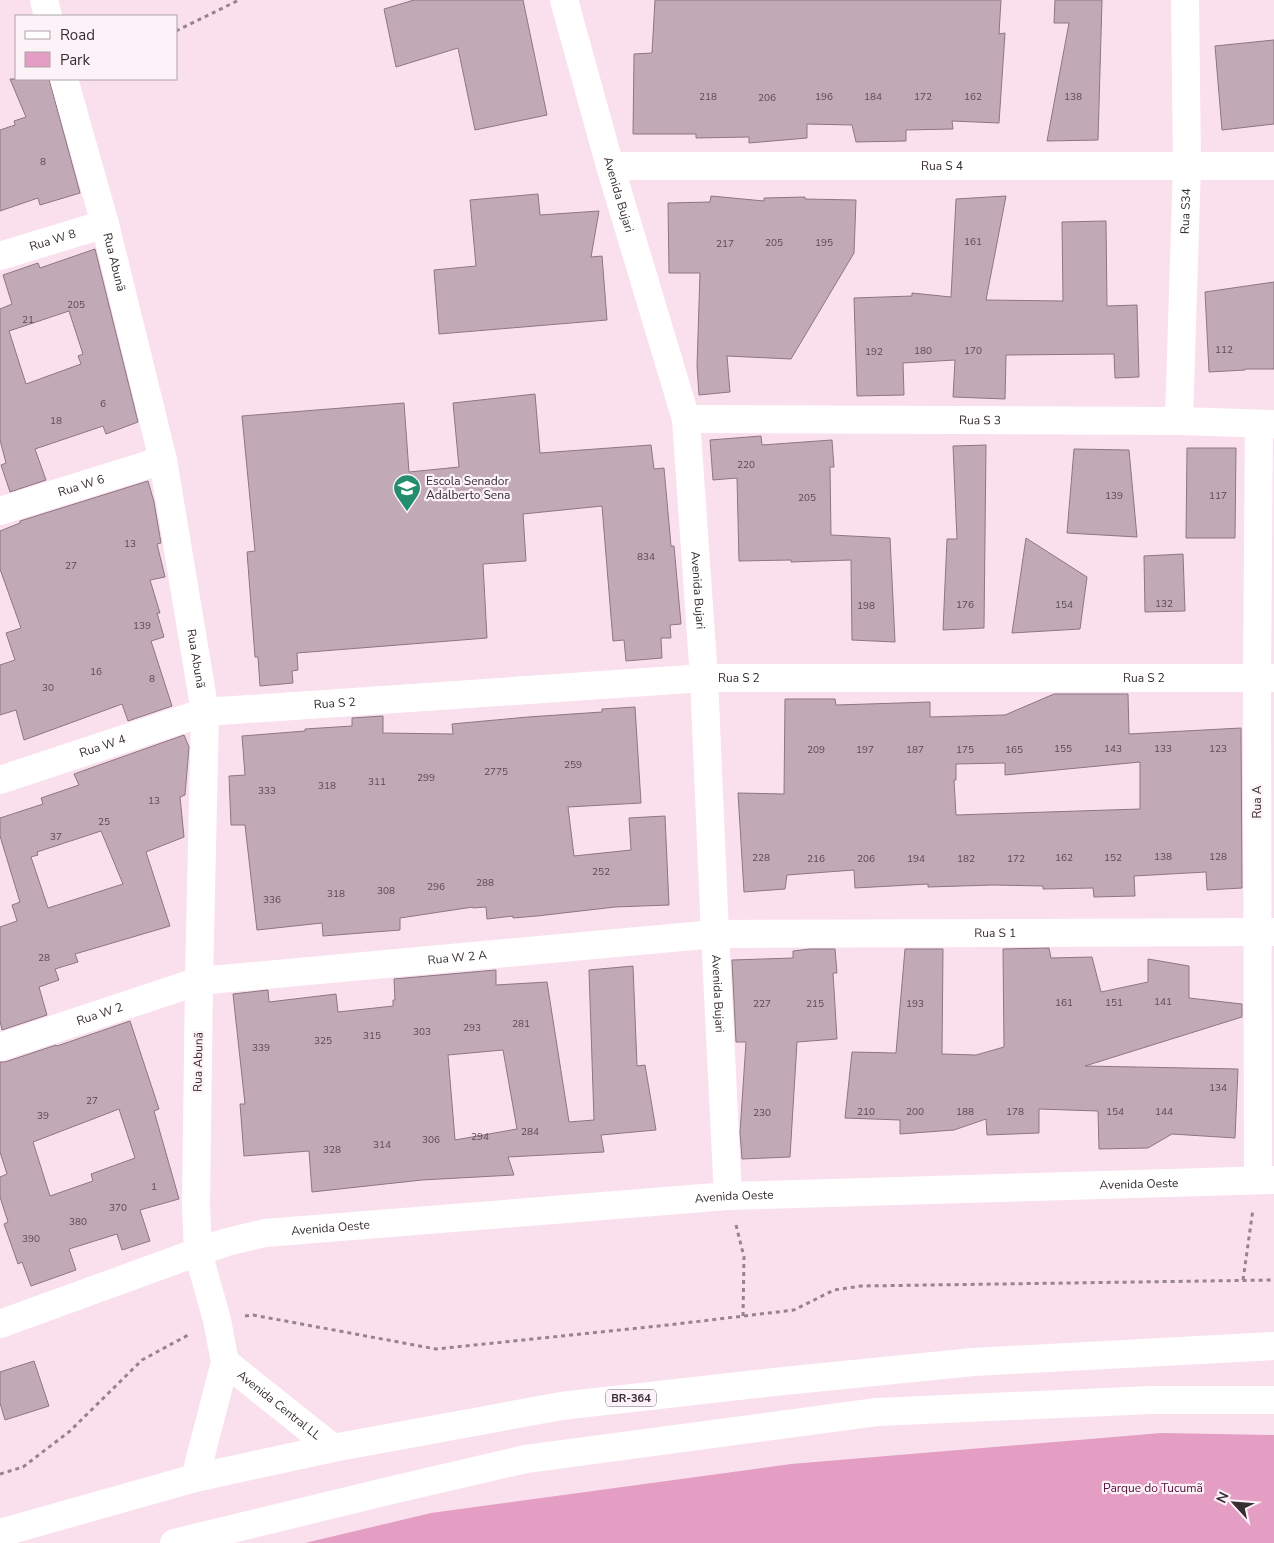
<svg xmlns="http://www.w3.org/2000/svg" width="1274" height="1543" viewBox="0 0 1274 1543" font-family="'Nunito Sans',sans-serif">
	<rect width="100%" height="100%" fill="#fae0ed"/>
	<path fill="#e49ec3" d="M1161 1433 1274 1435V1543H305L431 1513 791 1464Z"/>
	<path fill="#c1a9b5" stroke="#8d7682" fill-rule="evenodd" d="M414 0H523L547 115 475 130 458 48 396 67 384 9Z
		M655 0H1001L999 34 1005 33 999 123 952 121 953 129 906 130V141L856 142 852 125 807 124V138L749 143V137L696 138V134H633L634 54 652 53Z
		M1055 0H1102L1098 140 1047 141 1069 23H1054Z
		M1274 40V124L1222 130 1215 46Z
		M10 79H49L80 193 40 205 38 198 0 211V130L15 125 14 121 26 117Z
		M538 194 540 215 599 211 591 257 602 256 607 320 439 334 434 270 476 266 470 200Z
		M711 196 764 201V198L805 197V199L856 200 854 253 791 359 727 356 730 392 699 395 697 366 700 273H669L668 203 710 202Z
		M1006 196 986 300 1063 301 1062 222 1106 221 1107 306 1137 305 1139 377 1115 378 1114 354 1006 355 1005 399 953 397 955 360 903 363 904 395 857 396 854 298 912 296V293L951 297 956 199Z
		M95 249 138 422 106 434 103 426 35 449 46 480 10 492 1 465 6 463 0 440V309L12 304 3 275 38 263 40 268ZM69 311 83 354 78 356 81 364 26 384 9 331Z
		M1274 282V369H1245V370L1209 372 1205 292Z
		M535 394 540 453 651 445 654 469 664 468 671 546H674L681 624 670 625 671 638H661L662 658 626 661 624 640 613 641 602 506 523 514 526 561 483 564 487 638 297 653 298 670 292 671 293 683 260 686 258 657H255L247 552 255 551 242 416 404 403 409 472 459 467 453 403Z
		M761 436 762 445 832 440 834 467H830L831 535 890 538 895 642 852 640 851 560 791 562V560L739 561 737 478 713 480 710 440Z
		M986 445 984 628 943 630 947 539H957L953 446Z
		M1187 448H1236L1235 538H1186Z
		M1074 449 1129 450 1137 537 1067 533Z
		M148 481 154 502 161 543 157 544 165 577 150 580 160 613H157L164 637 151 641 172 706 128 721 122 704 24 740 16 710 0 715V665L15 660 6 633 21 628 0 569V531L20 523V521Z
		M1026 538 1087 577 1080 629 1012 633Z
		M1183 554 1185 611 1145 612 1144 556Z
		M1054 694H1128L1129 734 1241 728 1242 888 1207 890 1206 872 1134 876 1135 896 1094 897 1093 888 1043 889V886L993 885 928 887V884L855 888 854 870 787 875 785 889 744 892 738 793 784 794 785 699H835L836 705 930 702V717L1005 715ZM1140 762V809L956 815 954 780H956V764L1005 763V775Z
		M635 707 641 803 568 807 574 856 631 850 629 818 665 816 669 905 615 907 537 916 513 918V916L487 919 486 907 473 908V907L400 918V930L323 936 322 923 257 930 245 825H231L229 776 245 775 242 736 305 731V729L352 726V718L383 716V733L453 734 452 724 528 717 602 712V709Z
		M184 735 189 747 185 795 180 797 184 837 146 852 170 926 75 954 78 962 55 969 59 980 39 987 47 1015 2 1030 0 1021V927L17 921 12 905 20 902 0 836V818L43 804 41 798 79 785 74 774ZM101 831 123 884 48 908 31 857 38 855 37 852Z
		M1049 948 1051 958 1092 957 1101 992 1148 982V959L1189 966V998L1242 1004V1017L1085 1066 1238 1069 1235 1138 1172 1134 1148 1148 1099 1149 1098 1111 1039 1109V1133L987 1135 986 1119 954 1130 900 1134V1120L845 1118 852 1052 896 1053 905 949H943L942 1054 976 1055 1004 1047 1003 949Z
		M810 949H835L837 973H833L837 1039 797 1042 790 1157 742 1159 740 1132 746 1042H736L732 960 793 958V951Z
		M633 966 637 1066 645 1065 656 1130 601 1135 604 1152 508 1157 514 1175 422 1180 312 1192 309 1151 244 1156 240 1104H245L233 994 268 990 269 1002 336 994 338 1012 393 1006V1000H395L394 979 496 970V985L547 982 569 1122 594 1120 589 970ZM503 1050 517 1129 455 1140 448 1055Z
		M130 1021 159 1109 154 1111 179 1199 140 1210 150 1241 122 1250 117 1234 69 1249 76 1270 31 1286 22 1262 18 1264 4 1224 8 1222 0 1197V1177L7 1174 0 1152V1062H5L56 1045 57 1046ZM119 1109 135 1158 91 1174 93 1181 50 1196 33 1142Z
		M34 1361 49 1406 5 1420 0 1403V1372Z"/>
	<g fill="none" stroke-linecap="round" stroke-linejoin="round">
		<path stroke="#96848d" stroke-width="3" stroke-dasharray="4 4" stroke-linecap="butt" d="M176 31 239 0
			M736 1225 744 1257 743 1316
			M1243 1280 1253 1209
			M245 1316 253 1315 436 1349 668 1325 794 1310 834 1290 861 1286 1274 1280
			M0 1474 23 1467 70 1431 142 1360 190 1334"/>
		<g stroke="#fff" stroke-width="28">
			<path d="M44 0 48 16"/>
			<path id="s1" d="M564 0 610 166 686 419 704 678 715 934 728 1196"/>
			<path id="s2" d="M64 79 105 224 163 460 205 712 199 981 196 1205 198 1252 217 1320 225 1362 195 1478"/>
			<path id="s3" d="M610 166H1274"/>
			<path id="s4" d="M0 256 105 224"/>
			<path id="s5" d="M686 419 1179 421 1274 424"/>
			<path id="s6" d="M1179 421 1187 165 1185 0"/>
			<path id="s7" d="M0 511 163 460"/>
			<path id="s8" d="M0 780 205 712 704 678H1274"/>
			<path id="s9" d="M0 1047 199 981 715 934 1274 932"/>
			<path d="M1258 1180 1257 678 1259 424"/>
			<path id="s10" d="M0 1324 198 1252 227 1242 265 1233 728 1196 1274 1180"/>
			<path id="s11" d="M225 1362 333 1448"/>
		</g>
		<path stroke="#fff" stroke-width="28" d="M0 1533 195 1478 333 1448 561 1406 774 1382 973 1362 1274 1346
			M174 1543 388 1491 526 1459 877 1412 1151 1400H1274"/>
	</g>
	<defs>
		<g id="school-pin" transform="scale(1.4375)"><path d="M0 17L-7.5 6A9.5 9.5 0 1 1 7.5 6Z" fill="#248e6c" stroke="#fdf2f7"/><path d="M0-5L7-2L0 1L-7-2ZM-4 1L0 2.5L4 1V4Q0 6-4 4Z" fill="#fff"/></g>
	</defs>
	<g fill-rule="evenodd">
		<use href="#school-pin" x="407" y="488"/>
	</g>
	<g text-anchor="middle" stroke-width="4.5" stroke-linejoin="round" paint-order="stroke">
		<g font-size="10" fill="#5a4c53">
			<text x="708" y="100">218</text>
			<text x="824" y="100">196</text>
			<text x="873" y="100">184</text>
			<text x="923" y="100">172</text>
			<text x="973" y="100">162</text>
			<text x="1073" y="100">138</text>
			<text x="767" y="101">206</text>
			<text x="43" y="165">8</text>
			<text x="973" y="245">161</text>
			<text x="774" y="246">205</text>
			<text x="824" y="246">195</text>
			<text x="725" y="247">217</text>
			<text x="76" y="308">205</text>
			<text x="28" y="323">21</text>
			<text x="1224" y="353">112</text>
			<text x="923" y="354">180</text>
			<text x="973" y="354">170</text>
			<text x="874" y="355">192</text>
			<text x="103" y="407">6</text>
			<text x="56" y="424">18</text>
			<text x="746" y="468">220</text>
			<text x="1114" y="499">139</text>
			<text x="1218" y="499">117</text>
			<text x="807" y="501">205</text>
			<text x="130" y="547">13</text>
			<text x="646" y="560">834</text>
			<text x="71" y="569">27</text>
			<text x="1164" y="607">132</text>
			<text x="965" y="608">176</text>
			<text x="1064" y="608">154</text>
			<text x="866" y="609">198</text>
			<text x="142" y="629">139</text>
			<text x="96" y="675">16</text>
			<text x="152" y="682">8</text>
			<text x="48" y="691">30</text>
			<text x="1063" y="752">155</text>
			<text x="1113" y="752">143</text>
			<text x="1163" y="752">133</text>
			<text x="1218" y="752">123</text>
			<text x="816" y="753">209</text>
			<text x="865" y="753">197</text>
			<text x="915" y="753">187</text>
			<text x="965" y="753">175</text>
			<text x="1014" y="753">165</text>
			<text x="573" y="768">259</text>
			<text x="496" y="775">2775</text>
			<text x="426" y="781">299</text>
			<text x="377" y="785">311</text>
			<text x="327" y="789">318</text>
			<text x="267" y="794">333</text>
			<text x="154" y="804">13</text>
			<text x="104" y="825">25</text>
			<text x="56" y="840">37</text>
			<text x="1163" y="860">138</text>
			<text x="1218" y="860">128</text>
			<text x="761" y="861">228</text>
			<text x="1064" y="861">162</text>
			<text x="1113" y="861">152</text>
			<text x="816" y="862">216</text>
			<text x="866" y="862">206</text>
			<text x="916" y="862">194</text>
			<text x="966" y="862">182</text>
			<text x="1016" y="862">172</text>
			<text x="601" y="875">252</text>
			<text x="485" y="886">288</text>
			<text x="436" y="890">296</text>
			<text x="386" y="894">308</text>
			<text x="336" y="897">318</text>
			<text x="272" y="903">336</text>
			<text x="44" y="961">28</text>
			<text x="1163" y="1005">141</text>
			<text x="1064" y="1006">161</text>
			<text x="1114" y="1006">151</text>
			<text x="762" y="1007">227</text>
			<text x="815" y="1007">215</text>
			<text x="915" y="1007">193</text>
			<text x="521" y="1027">281</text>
			<text x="472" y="1031">293</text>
			<text x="422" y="1035">303</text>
			<text x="372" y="1039">315</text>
			<text x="323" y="1044">325</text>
			<text x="261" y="1051">339</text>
			<text x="1218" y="1091">134</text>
			<text x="92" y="1104">27</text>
			<text x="866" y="1115">210</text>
			<text x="915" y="1115">200</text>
			<text x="965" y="1115">188</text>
			<text x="1015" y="1115">178</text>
			<text x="1115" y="1115">154</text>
			<text x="1164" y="1115">144</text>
			<text x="762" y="1116">230</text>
			<text x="43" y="1119">39</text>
			<text x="530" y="1135">284</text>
			<text x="480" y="1140">294</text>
			<text x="431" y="1143">306</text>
			<text x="382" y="1148">314</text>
			<text x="332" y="1153">328</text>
			<text x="154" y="1190">1</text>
			<text x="118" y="1211">370</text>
			<text x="78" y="1225">380</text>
			<text x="31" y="1242">390</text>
		</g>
		<rect fill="#fdf2f7" stroke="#72686d" stroke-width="1" x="606" y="1389.5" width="50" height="17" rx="4"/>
		<g font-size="11" font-weight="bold" fill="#372d32">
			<text x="631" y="1402">BR-364</text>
		</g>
		<g font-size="12" fill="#372d32" stroke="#fdf2f7">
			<text dy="4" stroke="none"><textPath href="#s3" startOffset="332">Rua S 4</textPath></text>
			<text dy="4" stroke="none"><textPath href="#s1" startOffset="202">Avenida Bujari</textPath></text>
			<text dy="4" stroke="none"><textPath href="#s6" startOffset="210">Rua S34</textPath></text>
			<text dy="4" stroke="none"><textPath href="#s4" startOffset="55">Rua W 8</textPath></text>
			<text dy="4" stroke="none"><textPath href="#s2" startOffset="190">Rua Abunã</textPath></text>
			<text dy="4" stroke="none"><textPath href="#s5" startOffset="294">Rua S 3</textPath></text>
			<text dy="4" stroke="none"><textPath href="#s7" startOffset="85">Rua W 6</textPath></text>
			<text dy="4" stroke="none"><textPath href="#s1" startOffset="608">Avenida Bujari</textPath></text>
			<text dy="4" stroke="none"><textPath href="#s2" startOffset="595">Rua Abunã</textPath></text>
			<text dy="4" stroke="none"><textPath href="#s8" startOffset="751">Rua S 2</textPath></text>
			<text dy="4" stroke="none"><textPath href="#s8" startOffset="1156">Rua S 2</textPath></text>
			<text dy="4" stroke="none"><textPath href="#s8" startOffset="346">Rua S 2</textPath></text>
			<text dy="4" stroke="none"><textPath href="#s8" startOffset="108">Rua W 4</textPath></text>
			<text transform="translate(1257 802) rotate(-90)" y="4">Rua A</text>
			<text dy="4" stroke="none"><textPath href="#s9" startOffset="1008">Rua S 1</textPath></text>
			<text dy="4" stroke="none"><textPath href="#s9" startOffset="469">Rua W 2 A</textPath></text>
			<text dy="4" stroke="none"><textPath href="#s1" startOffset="1012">Avenida Bujari</textPath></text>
			<text dy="4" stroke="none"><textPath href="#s9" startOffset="105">Rua W 2</textPath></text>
			<text transform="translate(198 1062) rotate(-89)" y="4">Rua Abunã</text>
			<text dy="4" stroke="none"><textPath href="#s10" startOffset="1156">Avenida Oeste</textPath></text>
			<text dy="4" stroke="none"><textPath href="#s10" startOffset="751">Avenida Oeste</textPath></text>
			<text dy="4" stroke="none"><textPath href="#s10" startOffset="346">Avenida Oeste</textPath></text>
			<text dy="4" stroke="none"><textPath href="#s11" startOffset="69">Avenida Central LL</textPath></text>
		</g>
		<g font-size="12" fill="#372d32" stroke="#fdf2f7" text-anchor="start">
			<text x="426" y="485">Escola Senador<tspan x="426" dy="14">Adalberto Sena</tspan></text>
		</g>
		<g font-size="12" fill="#520d39" stroke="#fdf2f7">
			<text x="1153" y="1492">Parque do Tucumã</text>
		</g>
	</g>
	<rect x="15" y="15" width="162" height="65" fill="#fdf2f7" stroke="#aea3a8"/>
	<rect x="25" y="31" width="25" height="8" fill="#ffffff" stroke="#aea3a8"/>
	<text x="60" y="40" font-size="15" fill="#372d32">Road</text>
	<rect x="25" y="52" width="25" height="15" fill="#e49ec3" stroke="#aea3a8"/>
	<text x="60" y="65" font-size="15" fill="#372d32">Park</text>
	<g transform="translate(1234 1503) rotate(296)" stroke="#fdf2f7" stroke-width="4" paint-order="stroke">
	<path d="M0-4L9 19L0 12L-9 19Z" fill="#372d32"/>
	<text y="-8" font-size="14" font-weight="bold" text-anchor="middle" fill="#372d32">N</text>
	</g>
</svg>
